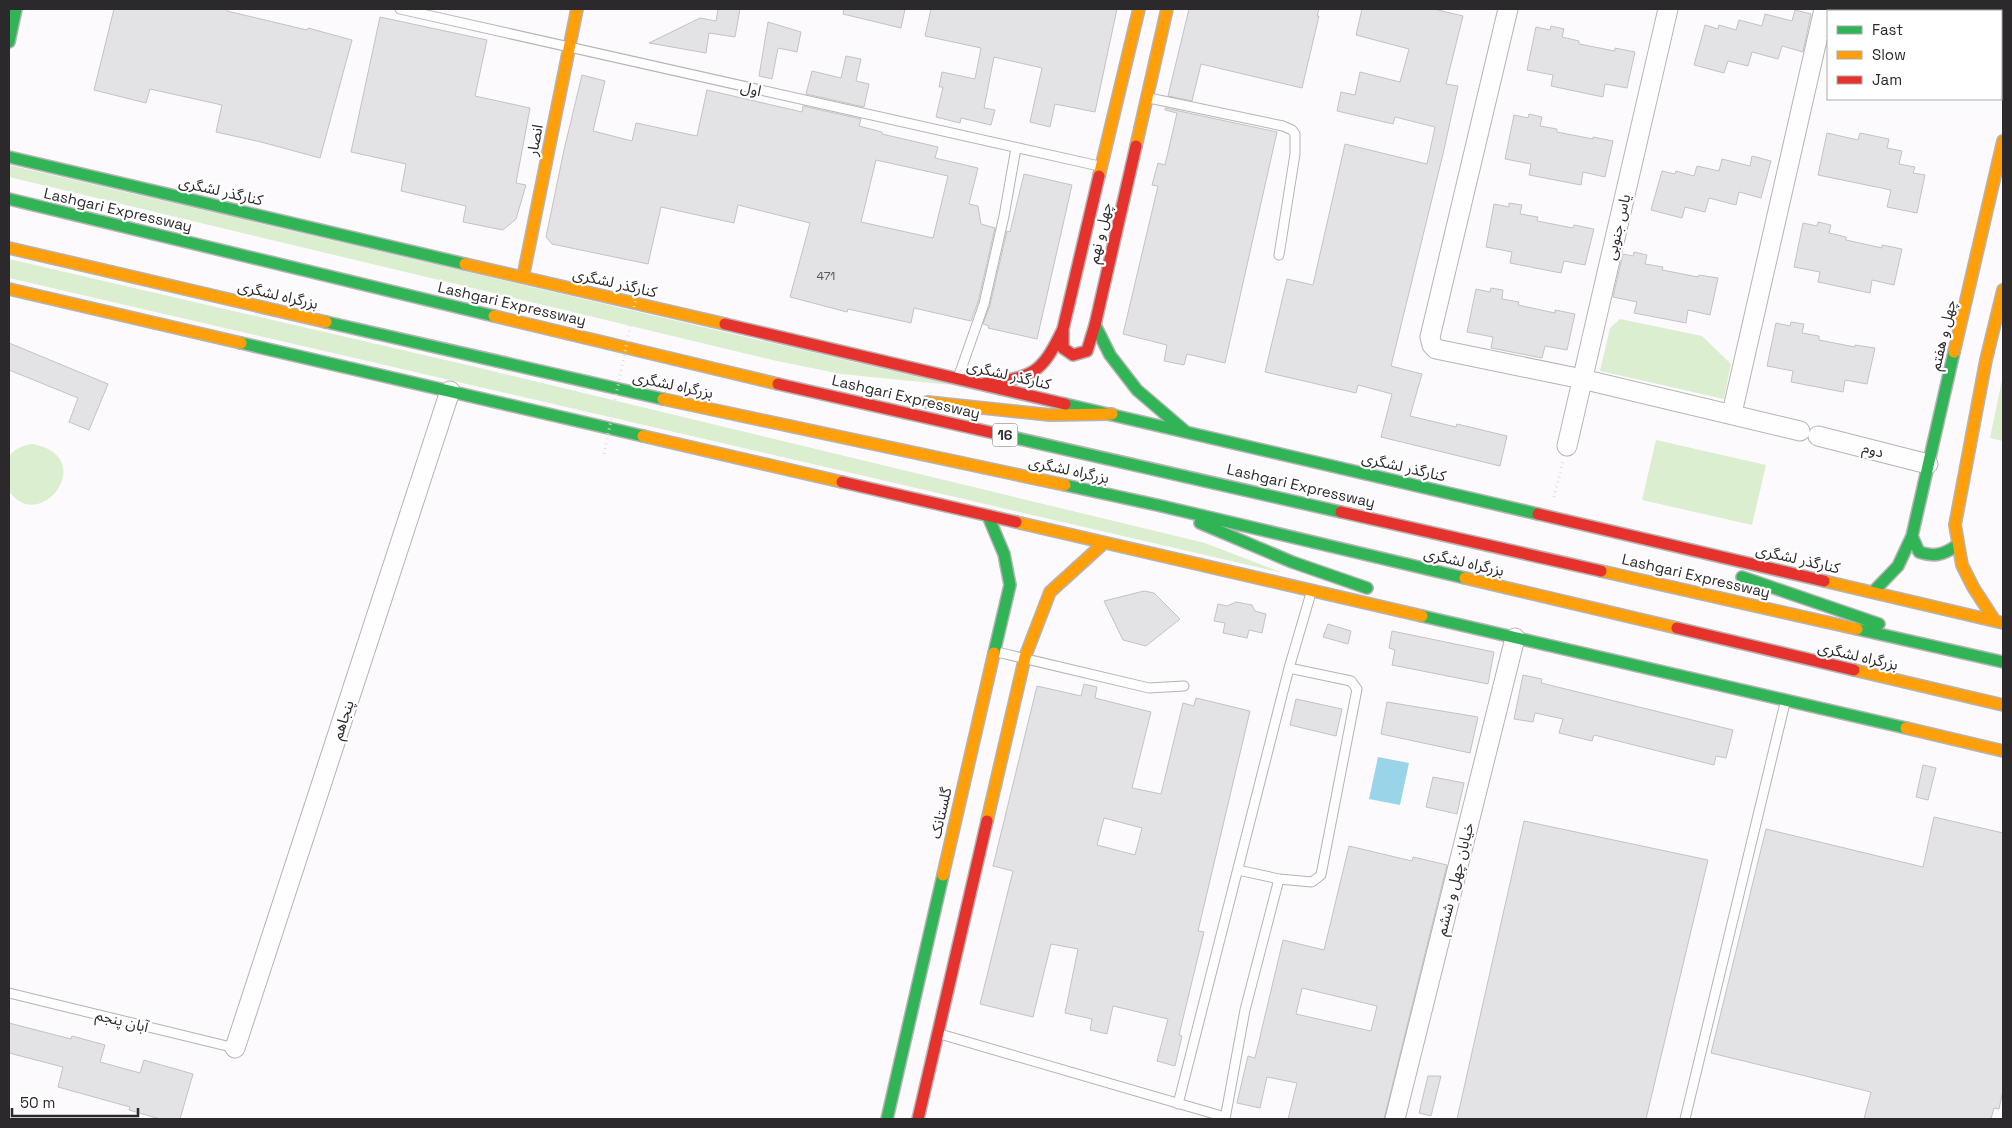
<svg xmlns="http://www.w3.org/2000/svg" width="2012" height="1128" viewBox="0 0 2012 1128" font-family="'Space Grotesk','Noto Sans Arabic',sans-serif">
	<rect width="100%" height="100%" fill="#fcfafd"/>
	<path fill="#dbeed0" d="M9 165 952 385 841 374 777 361 9 177Z
		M9 259 480 368 1205 543 1283 573 9 278Z
		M1620 319 1702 336 1731 364 1724 399 1600 371 1610 328Z
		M2003 375V441L1990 438Z
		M1656 440 1766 465 1752 525 1642 500Z
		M33 444C100 457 40 536 9 491V456C16 448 23 445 33 444Z"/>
	<path fill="#9ad4e9" d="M1378 757 1409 763 1400 805 1369 799Z"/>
	<path fill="#e3e2e4" stroke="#c4c2c5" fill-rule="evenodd" d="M114 9H228L227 11 307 30 308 28 352 40 320 158 261 142 216 132 222 105 150 89 146 103 94 90Z
		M718 9H740L735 37 709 33 706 53 649 43 700 18 716 21Z
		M844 9H905L901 28 843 14Z
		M931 9H1117L1095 112 1055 104 1050 127 1030 122 1042 68 994 57 984 108 995 110 991 125 961 118 960 123 936 117 943 87H939L942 72 975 79 981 48 925 36Z
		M1189 9H1319L1317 16H1319L1302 88 1201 64 1192 101 1168 96Z
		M1362 9H1434L1463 16 1446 84 1458 86 1443 154 1391 366 1422 374 1410 416 1456 427 1457 424 1507 436 1500 466 1381 437 1392 394 1358 385 1356 393 1265 372 1287 279 1313 285 1345 144 1427 164 1435 127 1395 117 1393 124 1337 111 1341 92 1355 95 1360 72 1400 82 1409 49 1356 35Z
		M1795 10 1811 14 1803 52 1782 46 1778 59 1752 52 1748 66 1728 61 1724 73 1694 65 1705 25 1718 29 1719 25 1736 30 1739 20 1762 26 1765 14 1792 21Z
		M380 17 487 40 475 96 530 108 516 183 526 185 516 219 503 230 463 222 466 206 401 191 406 164 351 152Z
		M768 22 801 32 797 52 778 48 772 79 759 76Z
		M1551 26 1564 29 1562 37 1579 41V44L1615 51V48L1635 52 1627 88 1605 84 1603 97 1551 86 1553 75 1527 70 1536 27 1550 30Z
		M846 56 861 59 856 81 869 84 864 107 806 94 812 71 841 78Z
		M582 75 605 81 593 131 632 141 636 123 697 136 707 90 802 112 803 106 861 119 859 126 882 132V134L938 147 935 158 978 168 969 204 978 206 981 224 995 228 978 302 971 321 914 308 911 323 848 309 847 312 790 297 810 223 738 205 734 223 661 207 648 264 552 244 546 237 564 150ZM876 160 948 176 933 238 861 222Z
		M1165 108 1277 132 1225 363 1187 354 1184 365 1164 361 1167 345 1123 334 1158 186 1152 185 1158 163 1165 165 1177 113 1165 110Z
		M1529 114 1542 117 1540 126 1557 129V132L1593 139V137L1613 141 1605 177 1583 172 1581 185 1529 175 1531 164 1505 159 1514 115 1528 118Z
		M1827 133 1858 140 1860 133 1889 139 1887 148 1902 151 1899 164 1915 167 1913 173 1925 175 1917 213 1887 207 1891 190 1818 175Z
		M1752 156 1771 161 1761 198 1739 192 1736 205 1709 198 1705 212 1685 207 1682 218 1651 210 1662 171 1675 174 1676 171 1694 176 1697 166 1719 171 1722 159 1750 166Z
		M1024 174 1072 185 1037 339 988 328 989 326 983 324 990 305 1007 231 1010 232Z
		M1509 203 1522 205 1520 214 1538 217 1537 221 1573 228 1574 225 1594 229 1585 265 1564 261 1561 273 1510 263 1512 252 1486 247 1494 204 1509 207Z
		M1818 222 1831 225 1829 233 1846 237V240L1882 248V245L1902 249 1894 285 1872 280 1870 293 1818 282 1820 272 1794 267 1803 223 1817 226Z
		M1634 252 1647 255 1645 264 1663 267 1662 270 1698 277 1699 275 1718 278 1710 315 1688 310 1686 323 1634 313 1637 302 1613 297 1623 254 1633 256Z
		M1491 288 1503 290 1502 299 1519 302 1518 305 1555 313V310L1575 314 1567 350 1545 346 1542 358 1491 348 1493 337 1467 332 1476 289 1490 292Z
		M1791 322 1804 324 1802 333 1819 336V340L1855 347V345L1875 348 1867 384 1845 380 1843 392 1791 382 1793 371 1767 366 1776 323 1790 326Z
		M9 343 108 384 89 430 69 422 78 398 9 370Z
		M1144 591 1154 593 1180 619 1146 646 1123 640 1104 601Z
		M1236 602 1252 605 1255 611 1266 614 1262 633 1249 630 1247 638 1223 633 1225 623 1214 621 1218 604 1227 606Z
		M1328 624 1351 631 1348 644 1323 637Z
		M1392 631 1494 652 1488 684 1392 665 1395 650 1389 648Z
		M1523 675 1542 679 1541 683 1733 730 1726 758 1716 756 1714 765 1594 735 1592 741 1559 733 1563 719 1535 713 1533 722 1514 719Z
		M1084 684 1097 687 1095 698 1151 712 1132 788 1161 794 1183 703 1194 706 1196 698 1250 711 1198 931 1204 932 1179 1035 1182 1036 1175 1066 1157 1061 1168 1019 1113 1006 1107 1034 1090 1030 1092 1019 1065 1013 1078 949 1051 944 1033 1017 980 1004 1013 871 993 866 1037 686 1081 696ZM1104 818 1142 828 1135 855 1097 845Z
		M1296 699 1342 709 1336 736 1290 725Z
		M1387 702 1478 717 1470 753 1381 734Z
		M1923 765 1936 768 1928 800 1916 797Z
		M1433 777 1464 783 1457 814 1426 807Z
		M1934 817 2003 833V1090L1999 1109 1994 1108 1991 1119H1864L1871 1092 1711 1053 1766 829 1923 867Z
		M1524 821 1708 860 1646 1119H1457Z
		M1349 846 1412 861 1413 857 1447 865 1384 1119H1288L1297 1083 1267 1077 1260 1108 1237 1103 1248 1056 1255 1058 1283 940 1324 950ZM1302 988 1377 1006 1371 1031 1296 1014Z
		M9 1023 71 1039 72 1036 105 1045 100 1062 140 1073 144 1060 193 1074 180 1119H160L129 1110 130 1107 58 1087 63 1067 9 1053Z
		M1428 1076H1441L1431 1116 1419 1113Z"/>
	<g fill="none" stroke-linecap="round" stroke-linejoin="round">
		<g stroke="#b5b3b6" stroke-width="11">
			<path id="lane" d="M400 9 1099 166
				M1149 98 1283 126 1292 130 1295 134V154L1279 255
				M959 375 984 304 1004 216 1016 148
				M997 652 1149 688 1184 686
				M1238 870 1279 879 1312 882 1321 875 1357 689 1351 681 1289 668
				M9 993 235 1048
				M940 1034 1225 1117
				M1178 1104 1289 668 1311 593
				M1225 1119 1245 1010 1279 879
				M1685 1119 1785 703"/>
		</g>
		<g stroke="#b5b3b6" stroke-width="21">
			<path id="street" d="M1508 9 1430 337 1432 345 1436 349 1582 379 1800 431
				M1732 413 1824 9
				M1818 436 1928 464
				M1567 446 1668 9
				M235 1048 450 391
				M1395 1119 1515 638"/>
		</g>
		<g stroke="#b5b3b6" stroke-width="14">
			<path id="fast" d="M9 42 16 9
				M9 157 465 264
				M9 199 494 316
				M326 322 663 399
				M1095 325 1110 355 1137 390 1186 432
				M241 343 643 436
				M1065 404 1538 514
				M1007 436 1341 512
				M1065 485 1157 505 1465 578
				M988 516 1004 554 1010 585 994 653
				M1200 523 1292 562 1367 588
				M1912 536 1919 552C1934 557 1943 555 1956 546
				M1742 577 1879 624
				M1873 592 1898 566 1912 536 1954 352
				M1422 616 1906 728
				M1857 629 2003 662
				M887 1119 943 875"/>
		</g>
		<g stroke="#b5b3b6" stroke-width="14">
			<path id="slow" d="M1136 146 1167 9
				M1099 176 1139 9
				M9 248 326 322
				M465 264 725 324
				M523 277 577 9
				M9 289 241 343
				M494 316 778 384
				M1954 352 2003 141
				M663 399 1065 485
				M927 402 1050 415 1112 414
				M643 436 842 482
				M1016 522 1422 616
				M1601 571 1857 629
				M1465 578 1677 628
				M1824 581 2003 623
				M1995 621 1973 587 1962 565 1955 525 1986 360 2003 290
				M1854 670 2003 705
				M1906 728 2003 751
				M987 821 1025 657 1050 592 1104 543
				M943 875 994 653"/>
		</g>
		<g stroke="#b5b3b6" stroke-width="14">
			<path id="jam" d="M725 324 1065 404
				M1063 329V348L1073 355 1087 351 1095 325 1136 146
				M778 384 1007 436
				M983 384C1033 377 1041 375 1063 329L1099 176
				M842 482 1016 522
				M1341 512 1601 571
				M1538 514 1824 581
				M1677 628 1854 670
				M918 1119 987 821"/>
		</g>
		<path stroke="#e1e0e1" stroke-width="3" stroke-dasharray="1 4" stroke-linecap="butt" d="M1554 497 1563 461"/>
		<use href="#lane" stroke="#fffeff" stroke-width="9"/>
		<use href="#street" stroke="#fffeff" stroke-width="19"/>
		<use href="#fast" stroke="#30b455" stroke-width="11"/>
		<use href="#slow" stroke="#ff9f0a" stroke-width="11"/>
		<use href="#jam" stroke="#e5322d" stroke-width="11"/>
		<path stroke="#e1e0e1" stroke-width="3" stroke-dasharray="1 4" stroke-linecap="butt" d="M604 454 640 278"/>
	</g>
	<g text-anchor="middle" stroke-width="4.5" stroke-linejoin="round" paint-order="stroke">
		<g font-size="12" fill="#5a585b">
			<text x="826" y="280">471</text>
		</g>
		<rect fill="#fff" stroke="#6b696b" stroke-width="1" x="992.5" y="423.5" width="25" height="23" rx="4"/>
		<g font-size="14" font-weight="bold" fill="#2b292c">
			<text x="1005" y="440">16</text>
		</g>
		<g font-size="15" fill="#2b292c" stroke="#fff">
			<text transform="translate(751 89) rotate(13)" y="5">اول</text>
			<text transform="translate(535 140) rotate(-79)" y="5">انصار</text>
			<text transform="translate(221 191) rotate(13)" y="5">کنارگذر لشگری</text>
			<text transform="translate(118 210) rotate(13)" y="5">Lashgari Expressway</text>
			<text transform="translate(1618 227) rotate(-77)" y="5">یاس جنوبی</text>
			<text transform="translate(1100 233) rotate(-77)" y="5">چهل و نهم</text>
			<text transform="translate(615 283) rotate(13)" y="5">کنارگذر لشگری</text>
			<text transform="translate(278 295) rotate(13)" y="5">بزرگراه لشگری</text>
			<text transform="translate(512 304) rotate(13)" y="5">Lashgari Expressway</text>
			<text transform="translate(1943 335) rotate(-77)" y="5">چهل و هفتم</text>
			<text transform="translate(1009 375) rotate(13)" y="5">کنارگذر لشگری</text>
			<text transform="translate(673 385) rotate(12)" y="5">بزرگراه لشگری</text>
			<text transform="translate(906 397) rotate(13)" y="5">Lashgari Expressway</text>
			<text transform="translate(1873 450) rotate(15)" y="5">دوم</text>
			<text transform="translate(1404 467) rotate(13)" y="5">کنارگذر لشگری</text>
			<text transform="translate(1069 470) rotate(12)" y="5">بزرگراه لشگری</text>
			<text transform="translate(1301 486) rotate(13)" y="5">Lashgari Expressway</text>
			<text transform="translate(1798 559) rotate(13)" y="5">کنارگذر لشگری</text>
			<text transform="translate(1464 562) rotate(13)" y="5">بزرگراه لشگری</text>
			<text transform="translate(1696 576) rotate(13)" y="5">Lashgari Expressway</text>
			<text transform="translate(1858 656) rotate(13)" y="5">بزرگراه لشگری</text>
			<text transform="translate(343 720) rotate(-72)" y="5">پنجاهم</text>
			<text transform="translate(941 813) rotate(-77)" y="5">گلستانک</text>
			<text transform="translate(1455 879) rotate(-76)" y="5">خیابان چهل و ششم</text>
			<text transform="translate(122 1021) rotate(14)" y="5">آبان پنجم</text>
		</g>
	</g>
	<rect width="2012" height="1128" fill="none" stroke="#2b292c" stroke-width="20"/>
	<rect x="1827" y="10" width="175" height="90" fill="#ffffff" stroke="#aaa9ab"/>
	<rect x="1837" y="26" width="25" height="8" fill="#30b455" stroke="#aaa9ab"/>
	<text x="1872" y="35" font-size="15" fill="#2b292c">Fast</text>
	<rect x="1837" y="51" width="25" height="8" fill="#ff9f0a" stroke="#aaa9ab"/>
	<text x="1872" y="60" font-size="15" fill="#2b292c">Slow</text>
	<rect x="1837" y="76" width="25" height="8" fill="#e5322d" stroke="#aaa9ab"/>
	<text x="1872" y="85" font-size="15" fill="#2b292c">Jam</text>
	<path d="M12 1108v8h126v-8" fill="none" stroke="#2b292c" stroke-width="2.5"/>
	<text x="20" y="1108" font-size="15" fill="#2b292c" stroke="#ffffff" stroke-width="4" paint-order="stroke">50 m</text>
</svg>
